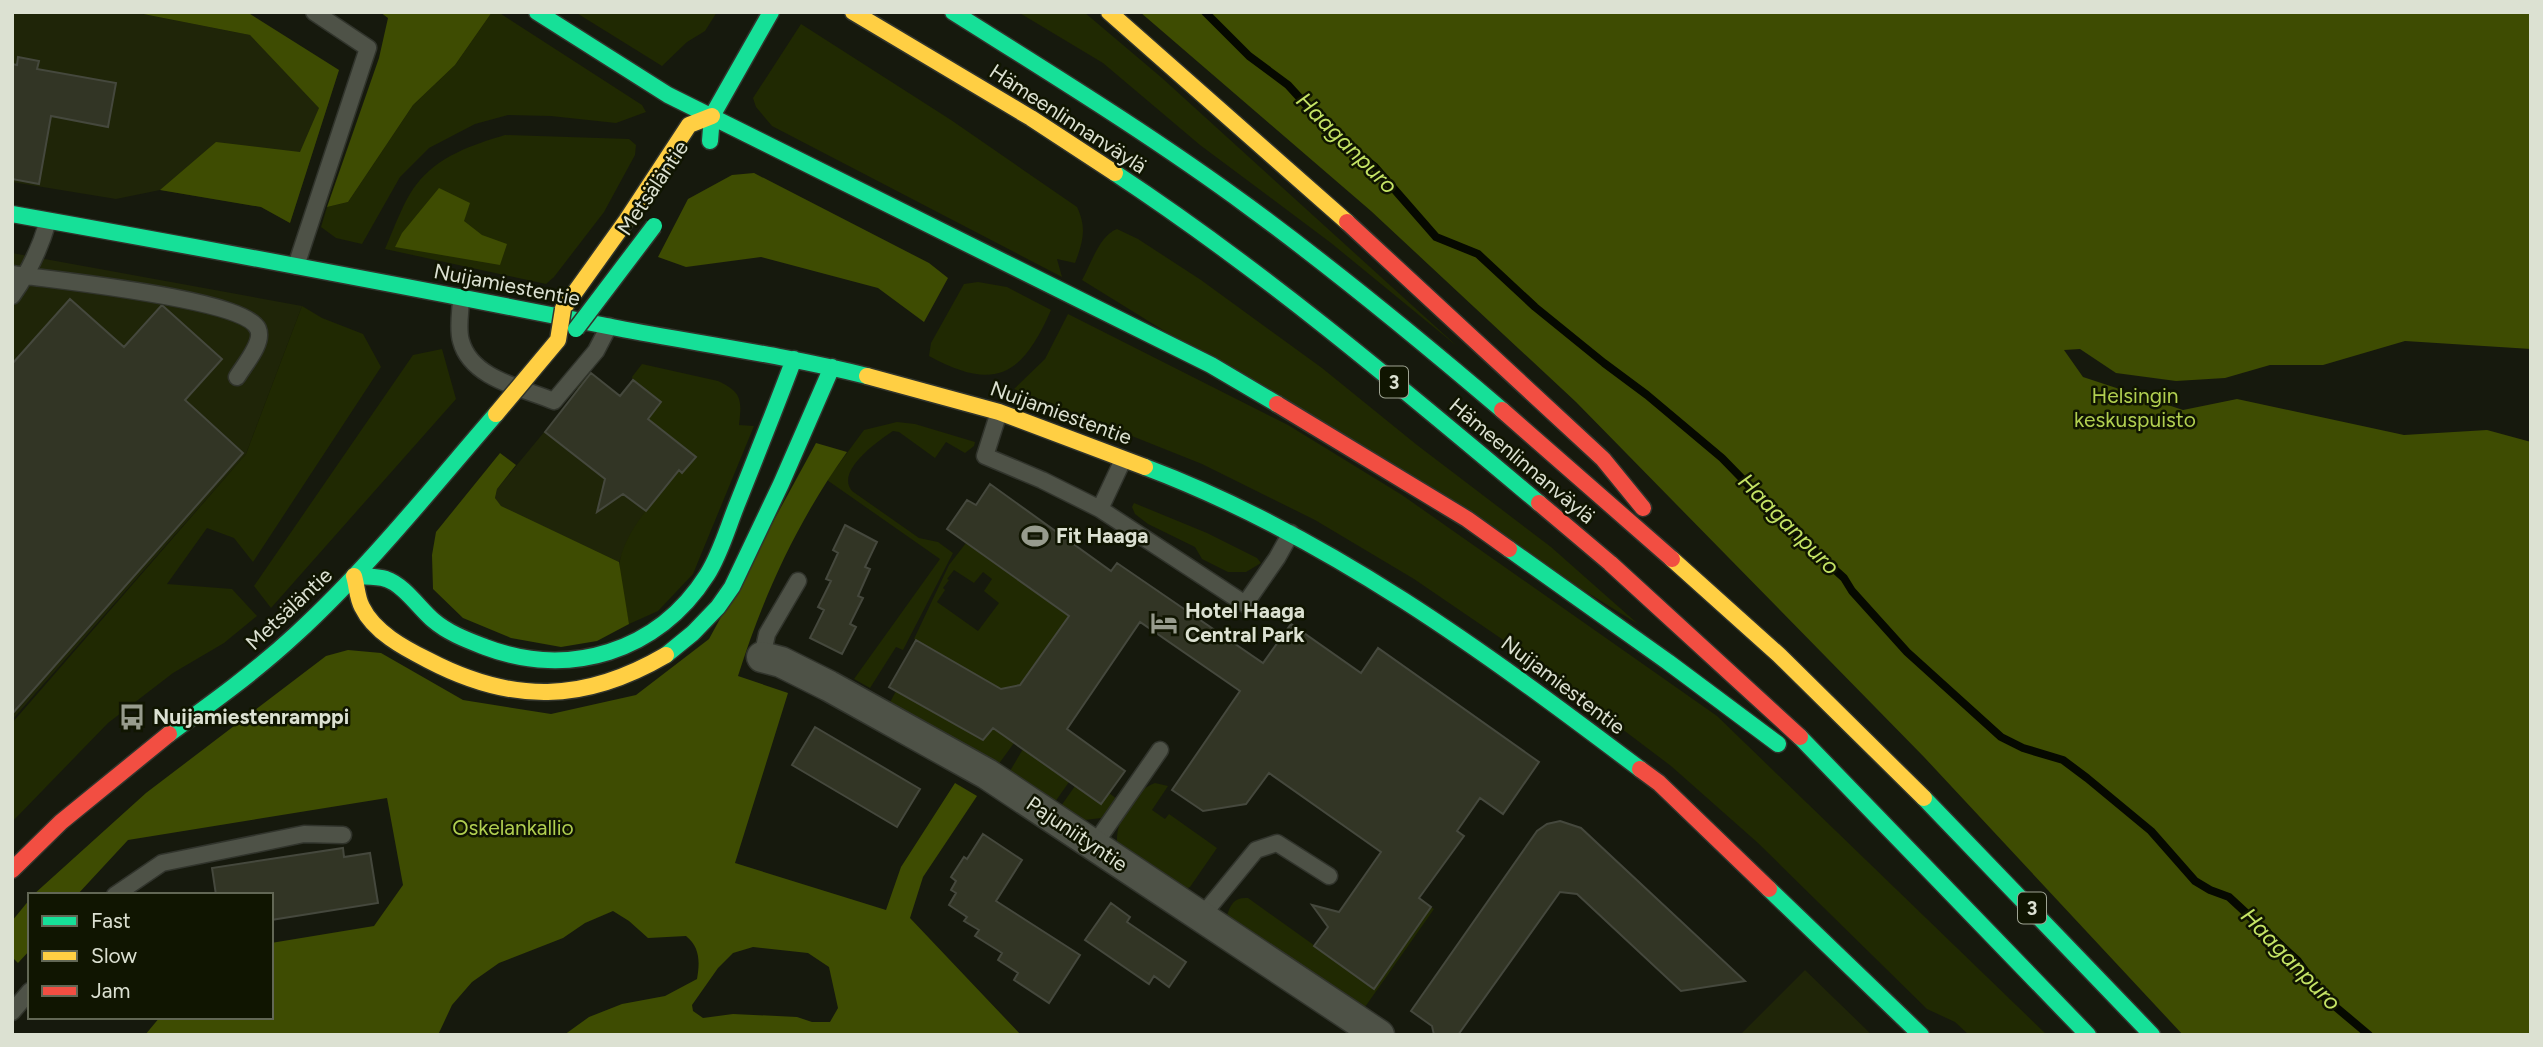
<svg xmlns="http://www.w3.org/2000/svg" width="2543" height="1047" viewBox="0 0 2543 1047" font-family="Figtree,sans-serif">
	<rect width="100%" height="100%" fill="#16190d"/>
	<path fill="#1f2508" d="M12 12H133L250 35 339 70 290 223 261 207 160 190 116 199 12 182Z
		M12 253 302 306 246 454 12 720Z
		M588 370 623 399 624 391 633 380 661 402 652 414 696 457 682 473 678 471 646 511 634 530 619 562 501 507 495 498 497 489 578 391 575 387Z
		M1805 970 1872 1035H1740Z"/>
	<path fill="#202902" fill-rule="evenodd" d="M492 12H498L642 105 646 112 616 123 551 116 508 115 475 124 429 148 400 177 362 244 336 238 321 227 327 207 348 202 413 105 455 65Z
		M575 12H717L705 31 687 42 662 66Z
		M1018 12H1084L1162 78 1458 347 1331 243 1200 145 1103 63Z
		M801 24 951 120 1077 207C1087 228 1083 242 1075 263L1057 259 1062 277 772 126 756 107 753 98Z
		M505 135 629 139 636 145 635 155 604 212 554 277 546 284 385 249C393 231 404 200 416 185 438 156 472 145 505 135Z
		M1117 229 1138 239 1201 280 1322 368 1417 445 1551 547 1638 624 1082 280C1091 264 1099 236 1117 229Z
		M978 282 1007 287 1051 310C1022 376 995 392 929 356L931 343 964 284Z
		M302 306 322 318 363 334 381 367 253 562 234 538 207 528 167 584 232 589 257 616 224 643 173 673 108 723 12 822V723L246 454Z
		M1068 314 1288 425 1402 495 1717 716 2047 1035H1969L1955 1022 1927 1009 1758 843 1671 766 1515 648 1414 579 1315 520 1202 464 1014 389 1045 359Z
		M442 349 456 399 271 608 254 586 413 355Z
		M642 364 718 381C742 392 742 400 739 425L754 426 693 574 658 611 629 624C627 611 617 571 620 560 627 528 658 496 679 470L682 473 695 457 642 414 661 402 633 380 632 377Z
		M897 422 915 424 975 442 974 446 965 453 946 442 935 458 899 432 893 431C878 441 835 471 852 491L919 538 938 542 953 553 903 650 896 647 870 688 854 679 940 559 827 480 864 430Z
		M1134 503 1207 533 1257 558 1261 563 1246 572H1228L1202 559 1195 547 1148 524 1135 514 1132 507Z
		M966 543 1074 620 1067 631 1059 630 1020 685 1001 689 914 639 949 565ZM954 570 974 583 983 572 992 579 984 591 999 603 978 631 937 602 945 590 943 588 949 580 947 579Z
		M896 691 983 740 993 728 1014 743 998 765 888 706Z
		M1023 749 1069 782 1055 802 1010 771Z
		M1155 783 1168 786 1152 810 1165 819 1169 814 1217 848 1190 887 1186 889 1117 843C1116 819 1132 792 1155 783Z
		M1075 786 1101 804 1109 793 1117 799 1101 818 1085 820 1061 806Z
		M1248 898 1374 988 1431 907 1434 909 1365 1007 1227 915C1231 904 1234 897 1248 898Z"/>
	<path fill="#3e4c02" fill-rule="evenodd" d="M133 12H247L339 70 290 223 261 207 160 190 216 142 300 152 319 108 250 35Z
		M380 12H492L455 65 413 105 348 202 327 207 379 58 388 18Z
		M1140 12H2531V349L2405 341 2323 365H2270L2225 378 2176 381 2116 373 2080 349 2064 350 2083 377 2183 410 2237 399 2404 435 2487 430 2531 442V1035H2183L1924 757 1576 402 1371 211Z
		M754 173 929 263 948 278 924 322 878 288 761 257 686 267 658 257 688 199 732 175Z
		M439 188 470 203 464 221 482 235 507 244 500 265 395 247 402 233Z
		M816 443 847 452C798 520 763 596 738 676L788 693 735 863 886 910 901 867 955 783 977 796 923 877 910 918 1021 1035H564L589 1017 622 1004 665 996 697 979C700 962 700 947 686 936L648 938 629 921 613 911 585 923 563 938 499 963 472 982 452 1005 438 1035H145L160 1017H271V943L374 926 403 885 387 798 128 840 77 895H33L146 793 326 656 348 650 381 653 463 700 551 714 636 695 709 639ZM753 947 808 953 829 967 838 1008 830 1022H812L797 1017 733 1014 703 1018 693 1011 692 1005 718 968 733 953Z
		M500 453 516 465 497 489 495 498 501 506 619 562 629 624 597 641 561 647 511 638 463 618 433 589 432 555 436 532Z
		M30 899V950L18 963 12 957V921Z"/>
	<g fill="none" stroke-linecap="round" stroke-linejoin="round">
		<path stroke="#060901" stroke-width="8" d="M1205 12 1249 56 1288 85 1329 130 1374 166 1436 237 1478 254 1535 307 1604 363 1647 395 1722 458 1802 540 1844 578 1852 591 1907 652 2001 737 2023 748 2063 760 2087 778 2151 831 2195 881 2210 890 2229 897 2298 961 2325 998 2369 1035"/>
	</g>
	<path fill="#323525" stroke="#45483d" stroke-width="2" d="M18 57 39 61 37 69 116 83 108 127 51 116 39 184 12 179V64L17 65Z
		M70 299 124 347 161 306H163L222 359 185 400 243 453 12 714V364Z
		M591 373 620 396 633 380 661 402 648 419 696 457 682 473 679 470 646 511 623 494 597 512 605 479 545 432Z
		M990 484 1111 571 1117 563 1263 663 1291 624 1361 673 1378 648 1539 762 1503 814 1480 798 1457 831 1464 836 1419 898 1431 907 1374 989 1314 946 1328 927 1312 905 1339 912 1381 852 1269 773 1246 804 1203 811 1172 790 1240 691 1140 622 1067 729 1125 771 1101 804 993 728 983 740 889 687 916 640 1001 689 1020 685 1069 616 947 529 967 500 976 505Z
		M845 525 877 542 865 567 870 569 858 596 863 598 850 624 856 627 842 654 810 638 824 610 818 607 831 581 826 579 838 553 833 550Z
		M815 727 920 789 897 827 792 765Z
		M1560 821 1581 828 1745 981 1681 991 1577 894 1560 892 1458 1035H1434L1432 1026 1411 1011 1537 831 1547 824Z
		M983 834 1022 860 996 901 1080 955 1049 1003 1014 980 1018 973 998 960 1002 953 975 936 979 930 964 921 967 917 949 905 956 893 951 890 956 881 951 877 964 857 967 859Z
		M343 848 344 857 370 853 378 903 271 920V895H216L212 868Z
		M1111 903 1130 917 1127 922 1186 962 1169 987 1154 976 1149 984 1085 940Z"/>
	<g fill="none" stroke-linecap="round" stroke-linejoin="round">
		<g stroke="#31342c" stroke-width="19">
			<path id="lane" d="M296 266 368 48 314 12
				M12 274C50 280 244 298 258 329 264 343 244 365 237 377
				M12 296C29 272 40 249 48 221
				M461 297C461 310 457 328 461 341 471 379 523 388 554 401L596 351 609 326
				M999 412 985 456 1042 480 1100 509 1245 604 1277 558 1291 533
				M1100 509 1123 460
				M762 657 767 634 798 581
				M1094 845 1160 750
				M115 895 162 863 304 834 343 835
				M1201 917 1256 850 1277 843 1329 876
				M12 1012 30 991"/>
		</g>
		<g stroke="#31342c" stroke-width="33">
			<path id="street" d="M762 657 781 662 829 686 987 774 1379 1035"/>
		</g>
		<g stroke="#31342c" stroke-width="19">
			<path id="fast" d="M537 12 668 95 1211 365 1277 404
				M953 12C1053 75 1154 137 1249 207 1336 271 1420 340 1502 410
				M710 141 712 116 771 12
				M1115 173C1265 272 1402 388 1539 503
				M12 214C214 250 415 288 617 328 700 344 784 355 867 376
				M1145 467C1328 536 1485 652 1640 769
				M1509 549 1668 662 1778 744
				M354 576C364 577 376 576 386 579 404 585 419 608 433 620 448 633 467 640 485 647 569 679 658 652 707 575 721 553 728 526 738 502 757 454 776 407 794 359
				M666 655 693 633 718 607 732 587 781 484 832 367
				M169 734C212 703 255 672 295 635 368 568 431 489 496 414
				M1800 737 2088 1035
				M1924 798 2152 1035
				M1769 889 1921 1035"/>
		</g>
		<g stroke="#31342c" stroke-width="19">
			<path id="slow" d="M853 12 1031 118 1115 173
				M1109 12 1347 222
				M563 309 626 221 689 125 712 116
				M867 376 999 412 1145 467
				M1672 559 1779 655 1924 798
				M354 576C357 586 357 598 362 607 374 632 404 648 428 660 512 704 584 703 666 655"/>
		</g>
		<g stroke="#31342c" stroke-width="19">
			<path id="jam" d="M1347 222 1603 459 1643 508
				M1277 404 1467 519 1509 549
				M1502 410 1672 559
				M1539 503 1610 563 1800 737
				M1640 769 1659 783 1769 889
				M12 870 61 822 169 734"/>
		</g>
		<use href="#lane" stroke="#4e5247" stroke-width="16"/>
		<use href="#street" stroke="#4e5247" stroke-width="30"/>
		<use href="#fast" stroke="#16e098" stroke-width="16"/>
		<use href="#slow" stroke="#ffcf43" stroke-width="16"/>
		<use href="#jam" stroke="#f24e42" stroke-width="16"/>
		<g stroke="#31342c" stroke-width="19" stroke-linecap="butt">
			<path id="fast-bridge" d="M576 329 654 226"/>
		</g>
		<g stroke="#31342c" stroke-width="19" stroke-linecap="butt">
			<path id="slow-bridge" d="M496 414 558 340 563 309"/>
		</g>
		<use href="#fast-bridge" stroke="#16e098" stroke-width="16"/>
		<use href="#slow-bridge" stroke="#ffcf43" stroke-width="16"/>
	</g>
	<defs>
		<g id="stadium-bare" transform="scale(2.1)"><path d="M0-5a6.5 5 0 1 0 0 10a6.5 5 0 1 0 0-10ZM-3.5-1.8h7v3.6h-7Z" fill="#979b8d" stroke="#101501" stroke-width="2.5" paint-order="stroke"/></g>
		<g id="hotel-bare" transform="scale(2.1)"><path d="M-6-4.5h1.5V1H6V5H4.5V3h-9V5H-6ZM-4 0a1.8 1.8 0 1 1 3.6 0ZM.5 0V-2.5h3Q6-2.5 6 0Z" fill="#979b8d" stroke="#101501" stroke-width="2.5" paint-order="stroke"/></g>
		<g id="bus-bare" transform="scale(2.1)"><path d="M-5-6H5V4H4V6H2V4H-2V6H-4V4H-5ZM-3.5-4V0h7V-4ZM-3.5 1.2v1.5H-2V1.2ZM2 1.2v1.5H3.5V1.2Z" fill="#979b8d" stroke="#101501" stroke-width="2.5" paint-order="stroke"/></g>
	</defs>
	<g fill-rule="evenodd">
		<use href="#stadium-bare" x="1035" y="536"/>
		<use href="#hotel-bare" x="1164" y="623"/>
		<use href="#bus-bare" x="132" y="717"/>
	</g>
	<g text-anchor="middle" stroke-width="5" stroke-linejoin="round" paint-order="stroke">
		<g fill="#101501" stroke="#9fa493" stroke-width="2">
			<rect x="1380" y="366.5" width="28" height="31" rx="5"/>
			<rect x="2018" y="892.5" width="28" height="31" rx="5"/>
		</g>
		<g font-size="19" font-weight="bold" fill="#dce1d2">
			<text x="1394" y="389">3</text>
			<text x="2032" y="915">3</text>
		</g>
		<g font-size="21" fill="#dce1d2" stroke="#101501">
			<text transform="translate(1068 119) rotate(33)" y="7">Hämeenlinnanväylä</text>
			<text transform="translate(653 188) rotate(-56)" y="7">Metsäläntie</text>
			<text transform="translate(507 285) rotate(11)" y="7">Nuijamiestentie</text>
			<text transform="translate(1061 413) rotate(20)" y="7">Nuijamiestentie</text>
			<text transform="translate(1522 461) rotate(40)" y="7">Hämeenlinnanväylä</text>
			<text transform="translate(289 609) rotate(-43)" y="7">Metsäläntie</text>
			<text transform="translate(1563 685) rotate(37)" y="7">Nuijamiestentie</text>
			<text transform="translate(1077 834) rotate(34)" y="7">Pajuniityntie</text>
		</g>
		<g font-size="21" fill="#b1cf50" stroke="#101501">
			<text x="2135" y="403">Helsingin<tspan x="2135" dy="24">keskuspuisto</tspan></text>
			<text x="513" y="835">Oskelankallio</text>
		</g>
		<g font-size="21" font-weight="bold" fill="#dce1d2" stroke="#101501" text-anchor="start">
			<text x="1056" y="543">Fit Haaga</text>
			<text x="1185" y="618">Hotel Haaga<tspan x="1185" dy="24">Central Park</tspan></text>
			<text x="153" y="724">Nuijamiestenramppi</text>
		</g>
		<g font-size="23" font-style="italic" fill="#c5e465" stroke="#101501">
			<text transform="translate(1347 143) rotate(45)" y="8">Haaganpuro</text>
			<text transform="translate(1789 524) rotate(45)" y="8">Haaganpuro</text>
			<text transform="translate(2291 959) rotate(46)" y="8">Haaganpuro</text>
		</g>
	</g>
	<rect width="2543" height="1047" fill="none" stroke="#dce1d2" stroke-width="28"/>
	<rect x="28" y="893" width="245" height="126" fill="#101501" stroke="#626755" stroke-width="2"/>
	<rect x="42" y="916" width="35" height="10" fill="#16e098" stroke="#626755" stroke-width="2"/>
	<text x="91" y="928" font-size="21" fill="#dce1d2">Fast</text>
	<rect x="42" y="951" width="35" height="10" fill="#ffcf43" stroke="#626755" stroke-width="2"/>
	<text x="91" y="963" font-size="21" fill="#dce1d2">Slow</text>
	<rect x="42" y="986" width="35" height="10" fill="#f24e42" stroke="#626755" stroke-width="2"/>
	<text x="91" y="998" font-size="21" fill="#dce1d2">Jam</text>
</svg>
